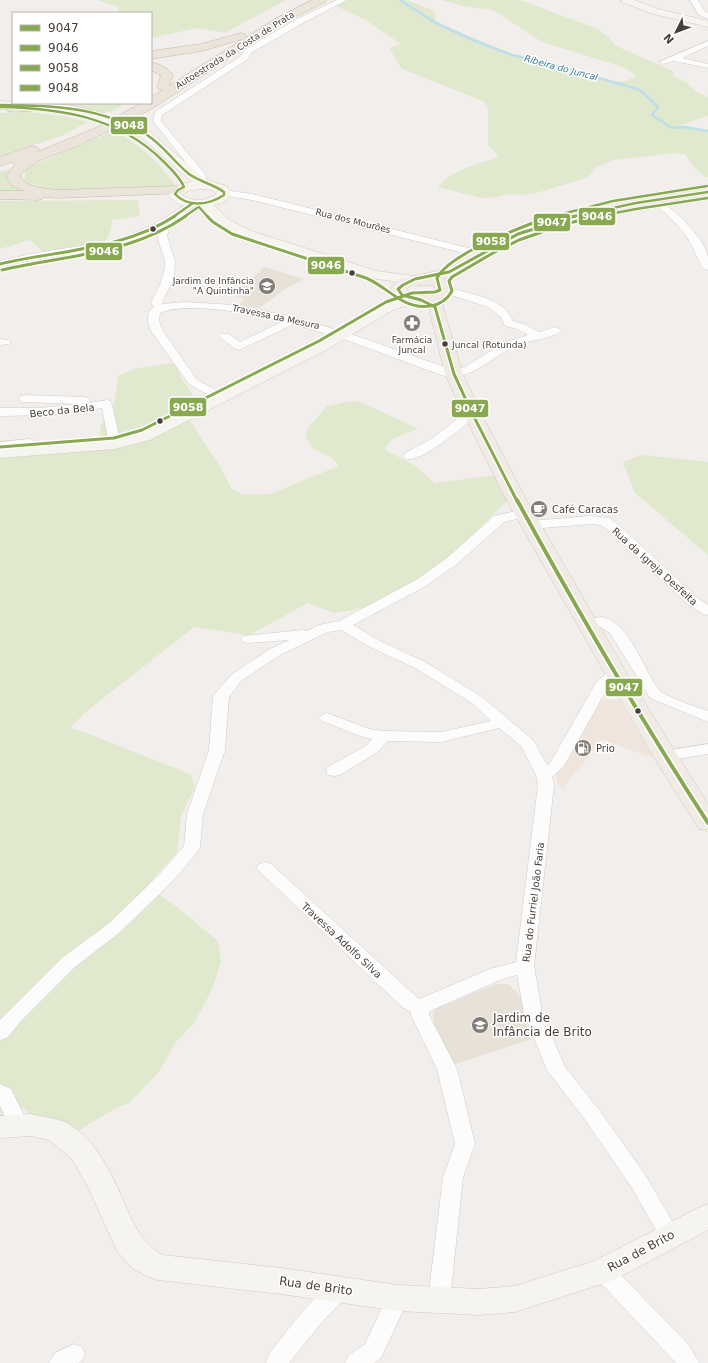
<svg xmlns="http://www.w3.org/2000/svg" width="708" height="1363" viewBox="0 0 708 1363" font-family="'DejaVu Sans',sans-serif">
	<rect width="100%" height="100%" fill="#f1eeeb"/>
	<path fill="#f0e5dc" d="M600 700H618L653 757 646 756 602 739 563 788 558 785 556 773 558 768Z"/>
	<path fill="#e7e1d7" d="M264 267 304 279 287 288 259 308 239 305 245 299 234 296Z
		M497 984H507L511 987 521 997 524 1016 532 1039 452 1065 434 1030 433 1013 436 1008Z"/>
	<path fill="#e0e9cd" d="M97 0H286L225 33 197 28 151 38V13H119L118 7Z
		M346 0H406L433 10 436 17 435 22 515 55 613 82 626 81 637 76 626 68 542 42 493 10 463 6 442 0H520L598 29 608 37 616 46 673 71V76L686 82 697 92 708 97V116L678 126 708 131V177H705L694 167 685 154 674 153 614 160 597 167 586 178 536 193 522 195 510 194 497 197 482 198 438 187C451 170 476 165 496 158L498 155 488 145V107L483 101 402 69 389 48 401 44 364 19 334 5Z
		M60 103H126L106 115 67 107Z
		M26 112 63 116 88 122 61 136 0 156V113Z
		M114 131C138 143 160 163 175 185L169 187 62 191 44 188 24 180 26 170 32 166Z
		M14 168 8 174 7 178C11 188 22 191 32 194H0V172Z
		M138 200 140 216 112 220 111 229 106 241 43 252 30 240 0 249V201Z
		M170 363 177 364 180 376 197 402 183 410 219 465 232 489 243 495 270 494 339 466 332 458 314 449 306 437 307 429 327 406 347 402 359 401 418 429C406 434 389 436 385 450L414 465 435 483 496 475 509 499 459 548 424 575 367 607 334 613 308 603 249 635 194 627 83 714 71 728 89 734 190 774 195 787 181 816 177 852 147 886 177 907 218 941 221 961 213 987 195 1022 176 1042 158 1073 129 1103 116 1108 79 1130 58 1136 43 1126 24 1108 5 1111 0 1115V455L84 452 99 446 101 425 114 405 118 376 134 369Z
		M641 455 708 462V555L634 492 623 462Z"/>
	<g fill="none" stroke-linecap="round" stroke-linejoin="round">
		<path stroke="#bfdeec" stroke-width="2.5" d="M400 0 434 22 475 41 512 55 551 64 640 90 658 107 652 115 672 128 685 127 708 131"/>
		<g stroke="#cfccc9" stroke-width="1">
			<path id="street" d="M337 0H347L301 24 251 53 248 59 162 115 161 121 205 174 207 182 202 185 199 184 195 174 153 121 155 112 241 56 244 50 295 20Z
				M690 0H698L704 11 708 13V19L698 14Z
				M708 41V46L682 58 708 64V68L674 61 663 64 659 62Z
				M224 190 252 194 285 202 484 252 485 254 480 257 252 200 221 195 219 193Z
				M654 197 657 198C675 211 703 235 708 257 708 261 708 266 708 270L704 269C698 261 695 251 690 242 680 225 666 213 651 202L649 200Z
				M193 200 196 201 198 203 196 205 171 223 167 236 175 261 174 277 162 303 163 304 184 302 234 305 294 317 357 336 453 370 465 367 503 343 528 335 517 329 505 326 501 317 488 307 442 292 441 290 442 288H450C472 295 503 297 513 321L524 324 539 332 555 327 561 330C555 338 533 340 524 343 495 351 473 384 441 375L349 341 294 324 239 350 235 349 221 338 219 336 221 334H229L240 342 283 321C254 314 186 301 160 313L159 321 163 331 197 380 225 395 227 398 225 401 221 402 189 384 151 331C148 323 145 312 154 307L151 303C157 290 165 278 165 262 164 251 155 241 159 230 110 254 52 254 0 267V261L30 254 105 242 127 236 155 224Z
				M0 339 9 340 11 342 9 344 0 345Z
				M25 395 84 397 88 398 90 401 88 403 107 400 111 401 121 444 119 447H111L109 444 102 408 54 415 0 416V408H40L80 404 21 402 19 399 21 396Z
				M472 409 476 410 478 413 476 416C463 427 422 463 405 459L403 456 405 453 433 438 468 410Z
				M29 439 33 440 35 443 33 446 0 450V442Z
				M524 509 529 510 531 513 529 516 504 522 457 564 426 586 353 625 380 641 425 662 482 697 533 740 547 765 550 763 597 681 611 670 616 669 621 670 623 673 608 687 564 766 552 777 554 785 534 966 542 1013 565 1067 600 1111 646 1176 680 1235 676 1241 669 1244 662 1241 632 1188 586 1121 547 1070 524 1013 517 975 502 979 430 1011 429 1015 457 1069 475 1144 463 1177 450 1300 447 1307 439 1309 431 1307 428 1300 443 1177 455 1144 437 1069 411 1015V1012L402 1007 256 868 259 864 265 862 271 864 419 999 490 969 516 962 538 785 536 775 521 746 499 728 441 742 387 741 379 751 340 775 334 776 328 775 326 771 328 767 367 745 372 739 360 736 322 721 319 718 322 715 327 713 332 715 369 729 383 731 441 732 491 721 472 703 415 668 370 647 341 630 328 632 280 655 241 681 229 697 225 750 203 814 200 847 198 851 172 882 120 932 75 967 20 1022 7 1038 0 1040V1020L63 957 108 924 160 874 184 846 187 814 209 750 213 696 231 675 270 649 289 640 248 643 243 642 241 639 243 636 303 630 307 631 319 625 339 621 416 580 447 558 494 516Z
				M591 516 609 518 620 526 699 599 708 605V615L703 614 689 605 610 532 601 525 591 524 530 529 525 528 523 525 525 522 530 521Z
				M602 617C632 624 642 669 660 691 664 696 699 708 708 711V722L650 698 610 633 599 626 587 627 582 626 580 623 582 620Z
				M708 744V754L665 761 659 759 657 756 659 753 665 751Z
				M0 1084 11 1089 29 1126 26 1131 19 1134 12 1131 0 1106Z
				M603 1262 611 1265 689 1345 699 1363H676L595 1277 592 1271 595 1265Z
				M340 1280 348 1283 351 1289 348 1295 323 1321 289 1363H266L269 1354C285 1334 317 1288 340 1280Z
				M398 1289 406 1291 409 1298 381 1358 374 1363H345L348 1356 365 1344 390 1291Z
				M74 1344 82 1347 85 1354 82 1361 78 1363H49L55 1353Z"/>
		</g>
		<g stroke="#d0cac2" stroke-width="1">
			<path id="secondary" d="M621 0H635L658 9 708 21V27L650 13 622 2Z
				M0 101 68 105 99 112 112 115 114 118 112 121 108 122C72 113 37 108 0 109Z
				M140 126 144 127 153 134 202 177C211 182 219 183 228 187L231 195C227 201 221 204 214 205L228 219 251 231 377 271 414 276 419 277 421 280 419 283 414 284 370 278 241 237 218 225 200 208 181 205 175 202 168 196C171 185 182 183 192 182L136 133 134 130 136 127ZM201 189 212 190 217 194C207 201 192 202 182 195L188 191Z
				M413 294 418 296 421 299 418 302 393 310 328 349 150 440 115 449 0 458V448L114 439 138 432 316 343 383 304Z
				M31 1114C42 1117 57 1118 67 1123 96 1139 111 1173 124 1202 133 1223 141 1243 163 1255L281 1268 398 1285 479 1289 515 1286 594 1261 698 1208 708 1204V1230L614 1280 515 1312 479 1315 398 1311 281 1294 158 1280 147 1276 132 1268 117 1251 88 1187 72 1159 49 1140 31 1136 0 1138V1116Z"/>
		</g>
		<g stroke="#d2c8ba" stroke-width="1">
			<path id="primary" d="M708 188V196C646 205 583 214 525 237 496 248 473 270 444 279L450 284 454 290 448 298 444 300 443 307 463 374 481 413 527 501 633 684 708 804V831L699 829 653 756 611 684 507 501 463 413 445 374 428 305C415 305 395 302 390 289L397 280 440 270 504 235 536 223 612 203ZM422 285H432L438 290C430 298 415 297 406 289L411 285Z"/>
		</g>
		<g stroke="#c7b9a8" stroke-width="1">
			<path id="highway" d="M312 0H327L325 2 283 23 156 106 124 124 75 147 38 161 23 172 20 176C26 187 46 189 58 190L178 186 183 187 185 190 183 193 58 198 44 197 42 199 37 200 0 199V191H25L12 186 6 176 15 165 12 162 0 166V157L32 146 37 147 39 150 37 152 98 127 141 103H151V97L163 90 159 89 157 86 161 76 151 70V62C160 65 167 67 173 75L169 86 243 39 202 51 151 59V51L201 44 241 33 245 34 246 37 275 19Z
				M52 103C46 111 18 113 8 111L7 108 8 105 13 104Z"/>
		</g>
		<use href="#street" fill="#fdfcfc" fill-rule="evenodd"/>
		<use href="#secondary" fill="#f6f4ef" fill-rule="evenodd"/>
		<use href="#primary" fill="#f0ece5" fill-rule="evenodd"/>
		<use href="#highway" fill="#ebe4db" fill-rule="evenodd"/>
		<g stroke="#d0cac2" stroke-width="12" stroke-linecap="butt">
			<path id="secondary-bridge" d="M108 118 140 130"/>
		</g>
		<use href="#secondary-bridge" stroke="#f6f4ef" stroke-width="12"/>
		<g stroke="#fff" stroke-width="4">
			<path id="bus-1-far2" d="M571 217 636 203 708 192"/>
		</g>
		<g stroke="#fff" stroke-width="5.5">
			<path id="bus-1-far1" d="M517 501 472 413 454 374 435 307 421 300 402 295 398 289 403 285 415 279 449 272 518 234 575 216"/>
		</g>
		<g stroke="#fff" stroke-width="7">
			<path id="bus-1" d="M517 500C577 610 640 718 708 823"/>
		</g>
		<g stroke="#fff" stroke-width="4">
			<path id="bus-2-far1" d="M199 207 208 217
				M184 217 197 208
				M594 217 636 209 708 198"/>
		</g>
		<g stroke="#fff" stroke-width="5.5">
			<path id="bus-2" d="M207 216 213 222 232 234 366 278C380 284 390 294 403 301 420 310 442 309 452 291L449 281 452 277 493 253 519 240 565 224 598 216
				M2 270C66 255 130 255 186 216"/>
		</g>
		<g stroke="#fff" stroke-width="4">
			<path id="bus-3-far1" d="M550 217 613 201 707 186"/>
		</g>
		<g stroke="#fff" stroke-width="5.5">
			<path id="bus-3" d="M0 447 114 438 142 430 319 341 386 302 412 293 435 292 440 290 437 278C450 253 526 225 553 216"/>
		</g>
		<g stroke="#fff" stroke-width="4">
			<path id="bus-4-far1" d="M0 105C50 105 103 107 147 135 163 145 174 162 189 174 200 182 213 184 224 192V195C209 205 188 208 175 194L178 190 184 187C180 177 171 169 163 161 119 117 60 108 0 107
				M173 217 193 203"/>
		</g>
		<g stroke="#fff" stroke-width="5.5">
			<path id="bus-4" d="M0 264C59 250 123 250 175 216"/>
		</g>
		<use href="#bus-1-far2" stroke="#88a94f" stroke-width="2.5"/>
		<use href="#bus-1-far1" stroke="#88a94f" stroke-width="3"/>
		<use href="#bus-1" stroke="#88a94f" stroke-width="4"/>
		<use href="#bus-2-far1" stroke="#88a94f" stroke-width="2.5"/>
		<use href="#bus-2" stroke="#88a94f" stroke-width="3"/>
		<use href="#bus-3-far1" stroke="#88a94f" stroke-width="2.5"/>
		<use href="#bus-3" stroke="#88a94f" stroke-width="3"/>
		<use href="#bus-4-far1" stroke="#88a94f" stroke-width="2.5"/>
		<use href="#bus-4" stroke="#88a94f" stroke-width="3"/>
	</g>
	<defs>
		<g id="school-disc" transform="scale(0.9)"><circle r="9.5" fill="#827c77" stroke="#fff"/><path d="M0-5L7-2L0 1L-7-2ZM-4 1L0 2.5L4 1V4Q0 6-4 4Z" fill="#fff"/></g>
		<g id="pharmacy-disc" transform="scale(0.9)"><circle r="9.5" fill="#827c77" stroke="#fff"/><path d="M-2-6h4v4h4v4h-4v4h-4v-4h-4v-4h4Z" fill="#fff"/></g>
		<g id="cafe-disc" transform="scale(0.9)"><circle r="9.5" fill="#827c77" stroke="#fff"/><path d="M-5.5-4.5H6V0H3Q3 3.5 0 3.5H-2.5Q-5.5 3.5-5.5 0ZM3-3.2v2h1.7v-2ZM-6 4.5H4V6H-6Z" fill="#fff"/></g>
		<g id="fuel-disc" transform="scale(0.9)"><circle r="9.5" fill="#827c77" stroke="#fff"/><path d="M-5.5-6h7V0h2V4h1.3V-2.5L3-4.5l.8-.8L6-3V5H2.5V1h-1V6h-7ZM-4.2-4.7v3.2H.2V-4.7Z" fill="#fff"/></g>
	</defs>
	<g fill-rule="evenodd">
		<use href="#school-disc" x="267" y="286"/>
		<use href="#pharmacy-disc" x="412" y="323"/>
		<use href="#cafe-disc" x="539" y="509"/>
		<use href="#fuel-disc" x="583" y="748"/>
		<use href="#school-disc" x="480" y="1025"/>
	</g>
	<g fill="#473f38" stroke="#fff" stroke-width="1.5">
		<circle cx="153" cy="229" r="3.5"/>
		<circle cx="352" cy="273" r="3.5"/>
		<circle cx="445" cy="344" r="3.5"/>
		<circle cx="160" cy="421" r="3.5"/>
		<circle cx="638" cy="711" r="3.5"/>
	</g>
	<g text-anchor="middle" stroke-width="3" stroke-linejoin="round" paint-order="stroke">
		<g font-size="9" fill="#473f38" stroke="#fff">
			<text transform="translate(235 50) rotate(-32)" y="3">Autoestrada da Costa de Prata</text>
			<text transform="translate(353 221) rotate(14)" y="3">Rua dos Mourões</text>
			<text transform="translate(276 317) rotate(12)" y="3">Travessa da Mesura</text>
		</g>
		<g font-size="9" font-style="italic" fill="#34799c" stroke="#fff">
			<text transform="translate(561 68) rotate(15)" y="3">Ribeira do Juncal</text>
		</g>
		<g font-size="9" fill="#473f38" stroke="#fff" text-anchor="end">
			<text x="254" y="284">Jardim de Infância<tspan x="254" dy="10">"A Quintinha"</tspan></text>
			<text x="412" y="343" text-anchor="middle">Farmácia<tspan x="412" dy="10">Juncal</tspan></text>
		</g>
		<g font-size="9" fill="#473f38" stroke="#fff" text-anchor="start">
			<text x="452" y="348">Juncal (Rotunda)</text>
		</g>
		<g font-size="10" fill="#473f38" stroke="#fff">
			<text transform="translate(62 410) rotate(-6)" y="4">Beco da Bela</text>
			<text transform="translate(655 566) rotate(42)" y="4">Rua da Igreja Desfeita</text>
			<text transform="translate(533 902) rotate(-83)" y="4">Rua do Furriel João Faria</text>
			<text transform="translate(342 940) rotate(43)" y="4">Travessa Adolfo Silva</text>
		</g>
		<g font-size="10" fill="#473f38" stroke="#fff" text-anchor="start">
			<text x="552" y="513">Café Caracas</text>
			<text x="596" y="752">Prio</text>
		</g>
		<g font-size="12" fill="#473f38" stroke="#fff" text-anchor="start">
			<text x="493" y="1022">Jardim de<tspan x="493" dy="14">Infância de Brito</tspan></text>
		</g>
		<g font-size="12" fill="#473f38" stroke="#fff">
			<text transform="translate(641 1251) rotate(-28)" y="4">Rua de Brito</text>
			<text transform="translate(316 1286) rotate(8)" y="4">Rua de Brito</text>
		</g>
	</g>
	<g stroke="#fff" stroke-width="1.5">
		<rect x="110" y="116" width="38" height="19" rx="4" fill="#88a94f"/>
		<rect x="578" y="207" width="38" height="19" rx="4" fill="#88a94f"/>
		<rect x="533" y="213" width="38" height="19" rx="4" fill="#88a94f"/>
		<rect x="472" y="232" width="38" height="19" rx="4" fill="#88a94f"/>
		<rect x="85" y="242" width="38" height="19" rx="4" fill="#88a94f"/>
		<rect x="307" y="256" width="38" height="19" rx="4" fill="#88a94f"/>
		<rect x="169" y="397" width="38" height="20" rx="4" fill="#88a94f"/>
		<rect x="451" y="399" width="38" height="19" rx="4" fill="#88a94f"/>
		<rect x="605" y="678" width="38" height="19" rx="4" fill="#88a94f"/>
	</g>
	<g font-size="11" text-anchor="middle" font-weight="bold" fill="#fff">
		<text x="129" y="129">9048</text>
		<text x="597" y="220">9046</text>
		<text x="552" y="226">9047</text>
		<text x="491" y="245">9058</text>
		<text x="104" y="255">9046</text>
		<text x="326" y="269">9046</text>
		<text x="188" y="411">9058</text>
		<text x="470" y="412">9047</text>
		<text x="624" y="691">9047</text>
	</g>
	<rect x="12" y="12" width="140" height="92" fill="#ffffff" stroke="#b5b2af"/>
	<rect x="20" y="25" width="20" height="6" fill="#88a94f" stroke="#b5b2af"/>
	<text x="48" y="32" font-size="12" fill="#473f38">9047</text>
	<rect x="20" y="45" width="20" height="6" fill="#88a94f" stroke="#b5b2af"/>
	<text x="48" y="52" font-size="12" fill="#473f38">9046</text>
	<rect x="20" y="65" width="20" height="6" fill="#88a94f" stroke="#b5b2af"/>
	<text x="48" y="72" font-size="12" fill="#473f38">9058</text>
	<rect x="20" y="85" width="20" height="6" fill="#88a94f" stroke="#b5b2af"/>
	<text x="48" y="92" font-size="12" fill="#473f38">9048</text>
	<g transform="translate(676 32) rotate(228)" stroke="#ffffff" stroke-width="3" paint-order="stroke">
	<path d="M0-3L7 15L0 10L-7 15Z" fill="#473f38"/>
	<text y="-6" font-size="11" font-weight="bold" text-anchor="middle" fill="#473f38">N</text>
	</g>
</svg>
